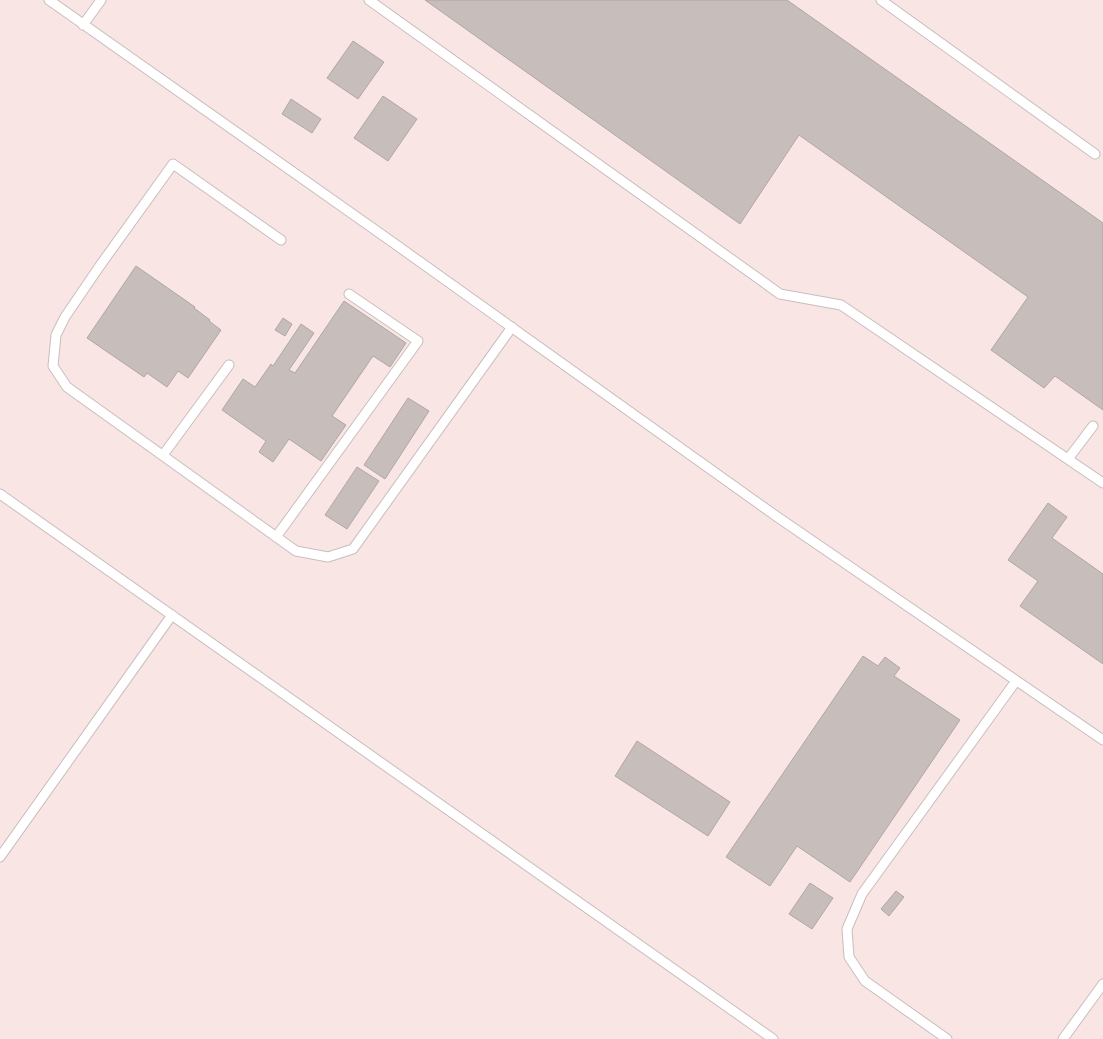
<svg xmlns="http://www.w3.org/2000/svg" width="1103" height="1039" viewBox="0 0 1103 1039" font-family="Helvetica,sans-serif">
	<rect width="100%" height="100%" fill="#fdf3f1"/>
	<path fill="#f9e6e4" d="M0 0H1103V1039H0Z"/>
	<path fill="#c7bdbb" stroke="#b0a6a5" d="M425 0H787L1103 223V410L1055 376 1044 388 991 350 1028 297 799 135 740 224Z
		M353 41 384 62 358 99 327 78Z
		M383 96 417 119 388 161 354 138Z
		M291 99 321 119 312 133 282 114Z
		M136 266 195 307 194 308 210 320 209 321 221 330 188 378 178 371 167 387 147 373 144 377 87 338Z
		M344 301 406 343 390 367 373 356 332 416 346 425 321 461 289 439 273 462 259 452 266 441 222 410 243 379 255 387 271 364 273 366 301 324 314 333 289 370 295 373Z
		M283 318 292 324 285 336 275 330Z
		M408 398 429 411 385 479 364 465Z
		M357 467 379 481 347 529 325 515Z
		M1048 503 1067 517 1052 538 1103 574V664L1020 606 1038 581 1008 560Z
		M863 656 878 666 885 657 900 668 894 676 960 720 850 882 797 846 770 886 726 857Z
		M637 741 730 802 708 836 615 776Z
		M810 883 833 898 812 929 789 914Z
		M896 891 904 897 889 916 881 909Z"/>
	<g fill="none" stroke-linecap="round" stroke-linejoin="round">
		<g stroke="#c8bebd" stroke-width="11">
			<path id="service" d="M49 0 388 239 776 516 1103 740
				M369 0 780 294 841 305 1103 483
				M881 0 1095 154
				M83 25 101 0
				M281 240 173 164 99 267 65 317 56 335 53 366 67 387 296 551 328 557 353 549 512 327
				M163 455 229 365
				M1068 459 1093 426
				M0 494 773 1039
				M276 537 418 341 349 294
				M0 857 172 615
				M947 1039 865 981 849 957 847 929 862 894 1016 681
				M1063 1039 1103 984"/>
		</g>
		<use href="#service" stroke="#fff" stroke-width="9"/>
	</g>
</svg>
